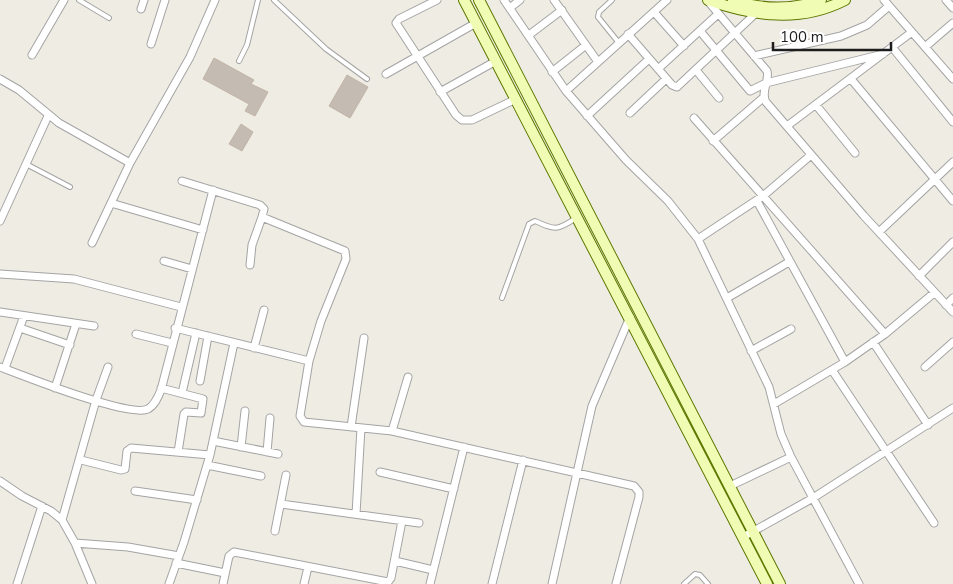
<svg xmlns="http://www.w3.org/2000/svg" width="953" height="584" viewBox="0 0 953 584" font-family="'Nunito Sans',sans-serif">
	<rect width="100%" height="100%" fill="#efece3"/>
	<path fill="#c4bbb2" stroke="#c1b4a5" d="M214 58 254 80 251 84 268 92 255 116 245 111 249 104 203 79Z
		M347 75 368 87 350 118 329 106Z
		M241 124 253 132 242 151 229 144Z"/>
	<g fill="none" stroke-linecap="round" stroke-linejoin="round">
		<g stroke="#a4a4a4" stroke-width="6">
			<path id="lane" d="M79 0 109 18
				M274 0 326 49 367 79
				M612 0 599 12 598 17 619 43
				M239 61 247 45 258 0
				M26 164 70 187
				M502 298 529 224 535 221C555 230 557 231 576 218
				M684 584 695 574 700 575 708 584"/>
		</g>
		<g stroke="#a4a4a4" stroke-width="9">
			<path id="street" d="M437 0 399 19 396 23 456 115 462 120H472L516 99
				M504 0 566 91 626 160 668 201 698 239 769 387 781 434 791 457 859 584
				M554 0 598 62
				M707 0 767 71C770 81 760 92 766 102L864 216 953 312
				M884 0 953 79
				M946 0 953 8
				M511 7 520 0
				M141 9 144 0
				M654 12 684 46
				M700 31 750 91 766 83 883 54
				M628 34 672 85 677 87 755 14
				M529 35 562 10
				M151 44 165 0
				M892 47 953 122
				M925 47 953 23
				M32 55 64 0
				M754 56 841 36 867 25 889 6
				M658 69 718 14
				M696 70 719 98
				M552 72 586 45
				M386 74 476 23
				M0 79 19 90 59 123 130 163
				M851 79 953 201
				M566 91 667 0
				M440 92 496 61
				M816 105 855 153
				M630 113 666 79
				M587 116 649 59
				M694 118 885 334
				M787 126 912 32
				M713 141 763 98
				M182 181 260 205 264 209 262 217 345 251 346 259 321 321 309 361
				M757 201 845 362
				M111 203 203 230
				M0 221 48 116
				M879 232 953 162
				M698 239 763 196 811 155
				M92 243 130 163 190 57 215 0
				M164 261 192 269
				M250 265 252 245 262 217
				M0 274 74 279 181 307
				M919 276 953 242
				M727 298 789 262
				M946 305 953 298
				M0 312 94 326
				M20 328 70 345
				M175 328 309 361 300 416 304 422 392 431 634 486 639 492V497L616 584
				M136 334 172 343
				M873 342 928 425
				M254 348 264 310
				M751 351 791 329
				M0 367C24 376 129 418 148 409 155 405 158 397 161 390L213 190
				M925 367 953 342
				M5 368 24 316
				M832 370 934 523
				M200 381 208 336
				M55 388 76 324
				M161 388 203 399 201 413 186 412 184 414 178 452
				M182 393 196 333
				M774 404 845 362 885 334 934 293
				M351 427 364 338
				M392 431 408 377
				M213 441 278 454
				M241 447 245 411
				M267 452 270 418
				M81 460 121 470 125 469 127 451 131 448 210 455
				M207 465 261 476
				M380 472 454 489
				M0 481 22 496 51 511 62 520 75 543 92 584
				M730 486 791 457
				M135 491 197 500
				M281 504 419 523
				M356 514 361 428
				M62 520 96 400 108 367
				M275 531 286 475
				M743 537 813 498 953 408
				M75 543 128 547 179 556
				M395 561 433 570
				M176 563 225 573
				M17 584 42 506
				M169 584 184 542 210 455 234 343
				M223 584 229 556 234 552 388 582 391 578 402 521
				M304 584 308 567
				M430 584 464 447
				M492 584 523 460
				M552 584 592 406 630 317"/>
		</g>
		<g stroke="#5d7801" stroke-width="12">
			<path id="secondary" d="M464 0 767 584
				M479 0 780 584
				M708 0C754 16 800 23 845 0
				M733 0C761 10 794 10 821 0"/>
		</g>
		<use href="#lane" stroke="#fff" stroke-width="4"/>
		<use href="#street" stroke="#fff" stroke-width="7"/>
		<use href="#secondary" stroke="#f0fcb4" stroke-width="10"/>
	</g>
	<path d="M773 42v8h118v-8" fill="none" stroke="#1d1d1d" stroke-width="2.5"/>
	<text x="780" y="42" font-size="15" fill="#1d1d1d" stroke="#ffffff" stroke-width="4" paint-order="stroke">100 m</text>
</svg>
